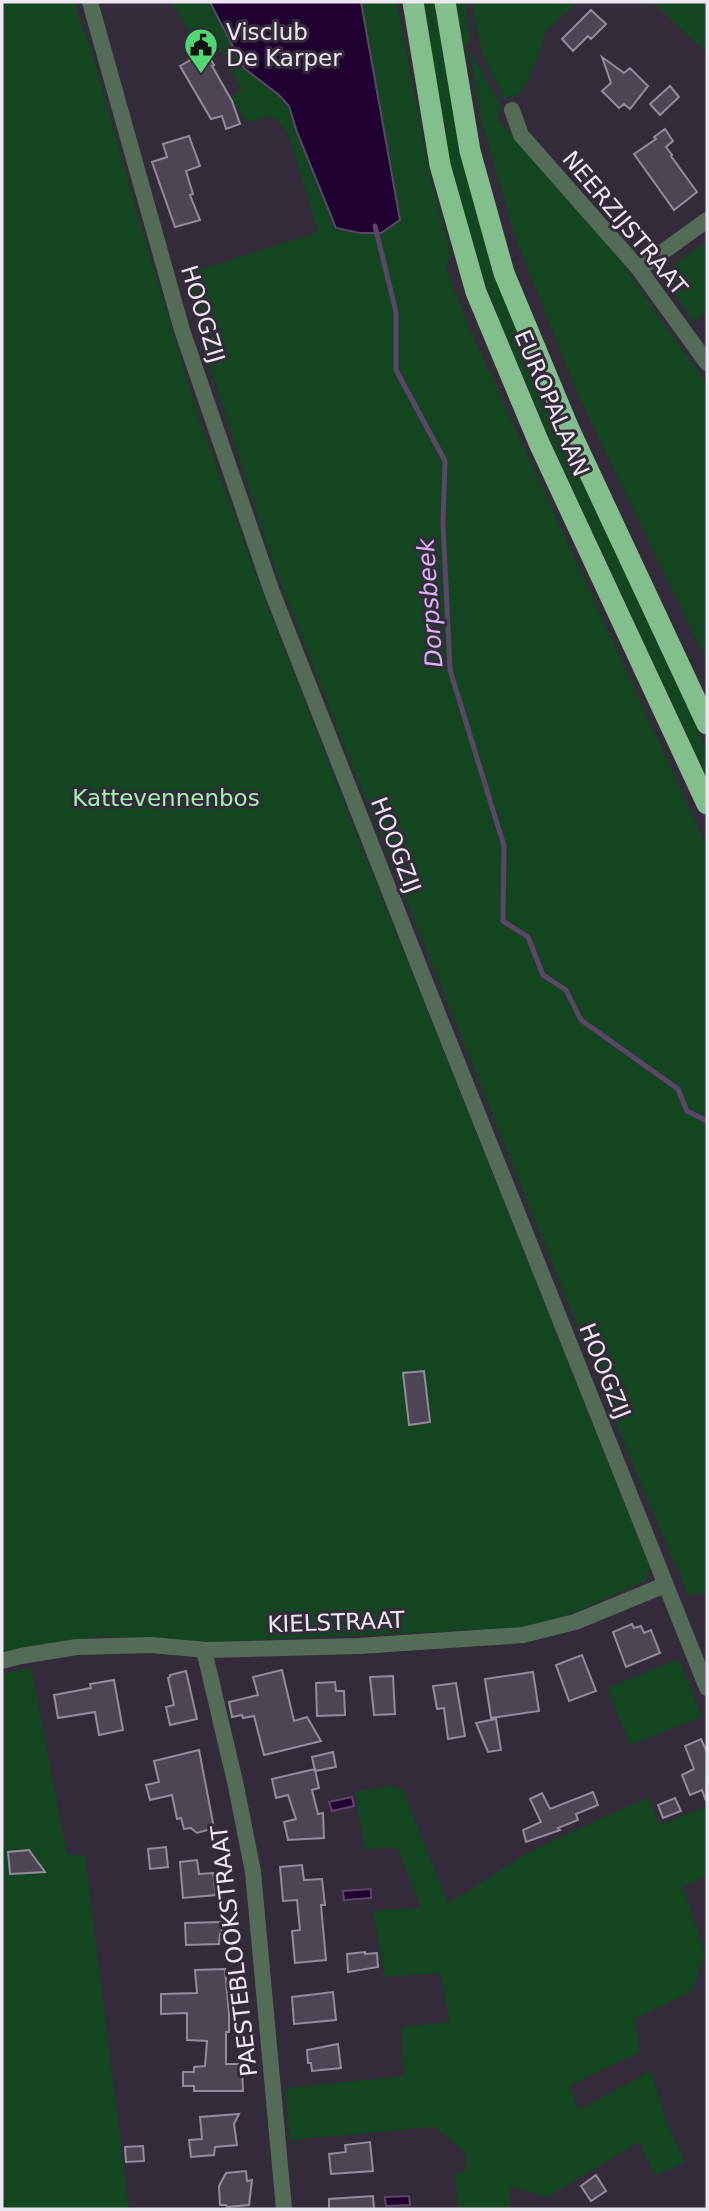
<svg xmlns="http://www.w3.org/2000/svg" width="709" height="2211" viewBox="0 0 709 2211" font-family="'DejaVu Sans',sans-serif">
	<rect width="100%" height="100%" fill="#332b39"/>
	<path fill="#144521" d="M2 2H76L80 23 90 45 136 210 198 416 261 589 353 826 650 1567 646 1580 567 1616 521 1628 211 1642 99 1636 2 1654Z
		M171 2H210L244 68 279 95 289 106 297 132 336 228 360 233H381L400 220 361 2H397L430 177 451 256 446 267 468 325 707 846V1592L689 1596 642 1487 343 742 276 571 211 370 184 275 318 232 289 135 278 120 267 116 247 123 231 97 242 90 215 40 200 48Z
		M420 2H435L464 159 678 686 707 750V779L562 466 500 323 477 258 450 166Z
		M455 2H465L470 39 463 47Z
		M471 2H577L545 32 539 54 523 89 520 94 504 99 483 56Z
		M652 2H707V53Z
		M469 48 500 104 498 120 615 250 635 283 707 384V662L578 395 514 233 481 119Z
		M707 241V312L694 321C688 312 672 292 669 284 663 267 696 250 707 241Z
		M678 1659 702 1717 630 1745 607 1688Z
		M31 1667 67 1854 85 1856 129 2209H2V1674Z
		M390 1786 403 1790 448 1904 529 1852 648 1797 660 1825 707 1806V1876L683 1887 705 1953 692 1991 635 2019 640 2052 570 2085 578 2110 651 2071 667 2123 685 2162 655 2176 639 2142 547 2197 511 2187 509 2209H459L454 2174 465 2172 467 2154 435 2127 290 2140 285 2088 404 2076 401 2027 450 2022 440 1973 385 1977 373 1911 421 1908 397 1847 365 1849 355 1792Z"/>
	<path fill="#200031" stroke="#5d456a" stroke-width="2" d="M210 2H361L400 220 381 233H360L336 228 297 132 289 106 279 95 244 68Z
		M352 1797 354 1806 332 1811 329 1802Z
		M371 1889V1898L344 1900 343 1891Z
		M409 2196 410 2205 386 2206 385 2197Z"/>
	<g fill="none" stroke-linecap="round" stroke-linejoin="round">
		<path stroke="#5d456a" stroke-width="5" d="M375 226 396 312V370L445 461 443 524 450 670 504 846 503 921 528 937 543 975 566 990 581 1020 678 1089 687 1111 707 1121"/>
	</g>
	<path fill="#4d4554" stroke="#938a9b" stroke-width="2" d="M591 10 606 24 591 39 588 36 573 51 562 39Z
		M206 51 214 65 212 66 232 101 240 124 226 129 222 116 211 119 180 66Z
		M602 57 624 73 630 68 648 86 630 109 624 104 619 108 602 91 611 83Z
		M670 86 679 97 660 115 650 104Z
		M665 129 673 141 666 147 672 155 671 156 697 192 674 210 634 154 656 139 654 137Z
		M189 136 200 166 186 171 193 194 190 195 200 220 175 227 152 162 167 157 163 144Z
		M424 1371 430 1422 409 1425 403 1373Z
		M632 1624 634 1628 641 1626 644 1633 651 1630 660 1653 626 1667 613 1632Z
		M582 1655 596 1691 569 1701 556 1665Z
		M282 1670 294 1721 307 1717 321 1741 264 1755 254 1716 243 1718 242 1715 232 1717 229 1702 258 1695 253 1677Z
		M186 1671 197 1719 170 1725 166 1707 174 1705 168 1678 170 1677V1675Z
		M533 1672 539 1711 491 1718 485 1679Z
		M393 1676 395 1714 374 1715 370 1677Z
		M114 1680 123 1730 99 1735 95 1712 58 1718 54 1695 91 1688 90 1684Z
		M335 1682 336 1691H344L345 1715 317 1716 316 1683Z
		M456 1683 465 1736 448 1739 444 1708 437 1709 433 1686Z
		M496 1719 501 1750 488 1752 476 1723Z
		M701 1739 707 1752 706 1801 702 1790 690 1795 682 1775 694 1769 685 1746Z
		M199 1750 214 1828 197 1833 191 1828 184 1829 181 1818 177 1819 172 1795 150 1800 146 1785 159 1782 154 1761Z
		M333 1752 336 1767 315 1771 312 1757Z
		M315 1769 319 1788 312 1790 318 1814 323 1813 324 1838 288 1840 284 1822 296 1819 288 1795 276 1798 272 1779Z
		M593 1792 598 1805 576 1814 578 1820 558 1828 560 1830 526 1842 523 1830 541 1822 530 1799 542 1793 550 1809Z
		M675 1798 681 1811 663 1818 658 1805Z
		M166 1847 168 1867 150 1869 148 1849Z
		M29 1850 45 1872 10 1874 8 1852Z
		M197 1860 199 1874 213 1873 216 1895 183 1898 180 1862Z
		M302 1865 304 1880 322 1879 325 1905H321L326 1960 295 1963 292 1931 300 1930 297 1900 283 1901 280 1867Z
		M221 1922 222 1934H220L219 1944 186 1945 185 1923Z
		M365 1952V1954L377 1953 378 1967 348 1972 347 1954Z
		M225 1969 229 2014V2032H226V2064H242L243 2091H194V2086H183V2072H194V2067L205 2066 207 2041 187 2040V2013L161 2014V1994L197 1993 195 1970Z
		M333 1992 336 2020 294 2024 292 1997Z
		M338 2044 341 2068 312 2071 311 2063H308L307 2050Z
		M239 2114 234 2124 237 2145 215 2147 214 2155 191 2157 189 2140 202 2139 200 2117Z
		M370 2142 373 2171 331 2174 329 2154 346 2152 345 2145Z
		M143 2146 144 2161 126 2162 125 2147Z
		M246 2171 247 2181 252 2180 249 2205 227 2207 226 2205H220L219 2186 226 2173Z
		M596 2175 606 2191 591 2201 581 2186Z
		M373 2196 374 2209H329V2199Z"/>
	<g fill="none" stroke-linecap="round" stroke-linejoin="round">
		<path stroke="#546c57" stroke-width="16" d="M90 2 182 330 272 592 424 979 707 1688
			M512 110 521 135 639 269 707 363
			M639 269 707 220
			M204 1650 236 1786 253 1872 284 2209
			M2 1661 21 1656 77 1647 151 1645 207 1650 359 1646 523 1635 575 1622 665 1585"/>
		<path stroke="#83bf8d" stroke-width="21" d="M413 2 440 165 476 292 539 443 707 804
			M445 2 470 151 504 273 569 429 707 724"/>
	</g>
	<defs>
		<g id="civic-pin" transform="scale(1.75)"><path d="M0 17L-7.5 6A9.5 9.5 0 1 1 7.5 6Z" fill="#51d674" stroke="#332b39"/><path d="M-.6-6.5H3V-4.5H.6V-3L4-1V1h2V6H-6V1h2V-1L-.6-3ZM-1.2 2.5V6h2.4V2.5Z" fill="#111"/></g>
	</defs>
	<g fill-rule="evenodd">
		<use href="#civic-pin" x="201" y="45"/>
	</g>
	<g text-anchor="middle" stroke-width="6" stroke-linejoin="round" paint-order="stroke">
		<g font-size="23" fill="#ece7f0" stroke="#332b39" text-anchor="start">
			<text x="226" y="40">Visclub<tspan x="226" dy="26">De Karper</tspan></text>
		</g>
		<g font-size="23" fill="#ece7f0" stroke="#332b39">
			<text transform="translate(625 223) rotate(50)" y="8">NEERZIJSTRAAT</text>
			<text transform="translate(203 314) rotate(73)" y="8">HOOGZIJ</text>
			<text transform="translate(552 403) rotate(67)" y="8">EUROPALAAN</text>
			<text transform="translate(396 845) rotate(69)" y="8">HOOGZIJ</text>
			<text transform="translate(605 1371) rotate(68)" y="8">HOOGZIJ</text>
			<text transform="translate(336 1622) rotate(-2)" y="8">KIELSTRAAT</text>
			<text transform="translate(234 1951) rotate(-97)" y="8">PAESTEBLOOKSTRAAT</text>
		</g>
		<g font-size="23" fill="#9ef2ad" stroke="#332b39">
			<text x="166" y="806">Kattevennenbos</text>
		</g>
		<g font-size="24" font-style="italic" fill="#d9b3f6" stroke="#332b39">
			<text transform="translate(430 603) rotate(-94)" y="8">Dorpsbeek</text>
		</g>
	</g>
	<rect width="709" height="2211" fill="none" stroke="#ece7f0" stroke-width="7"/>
</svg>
